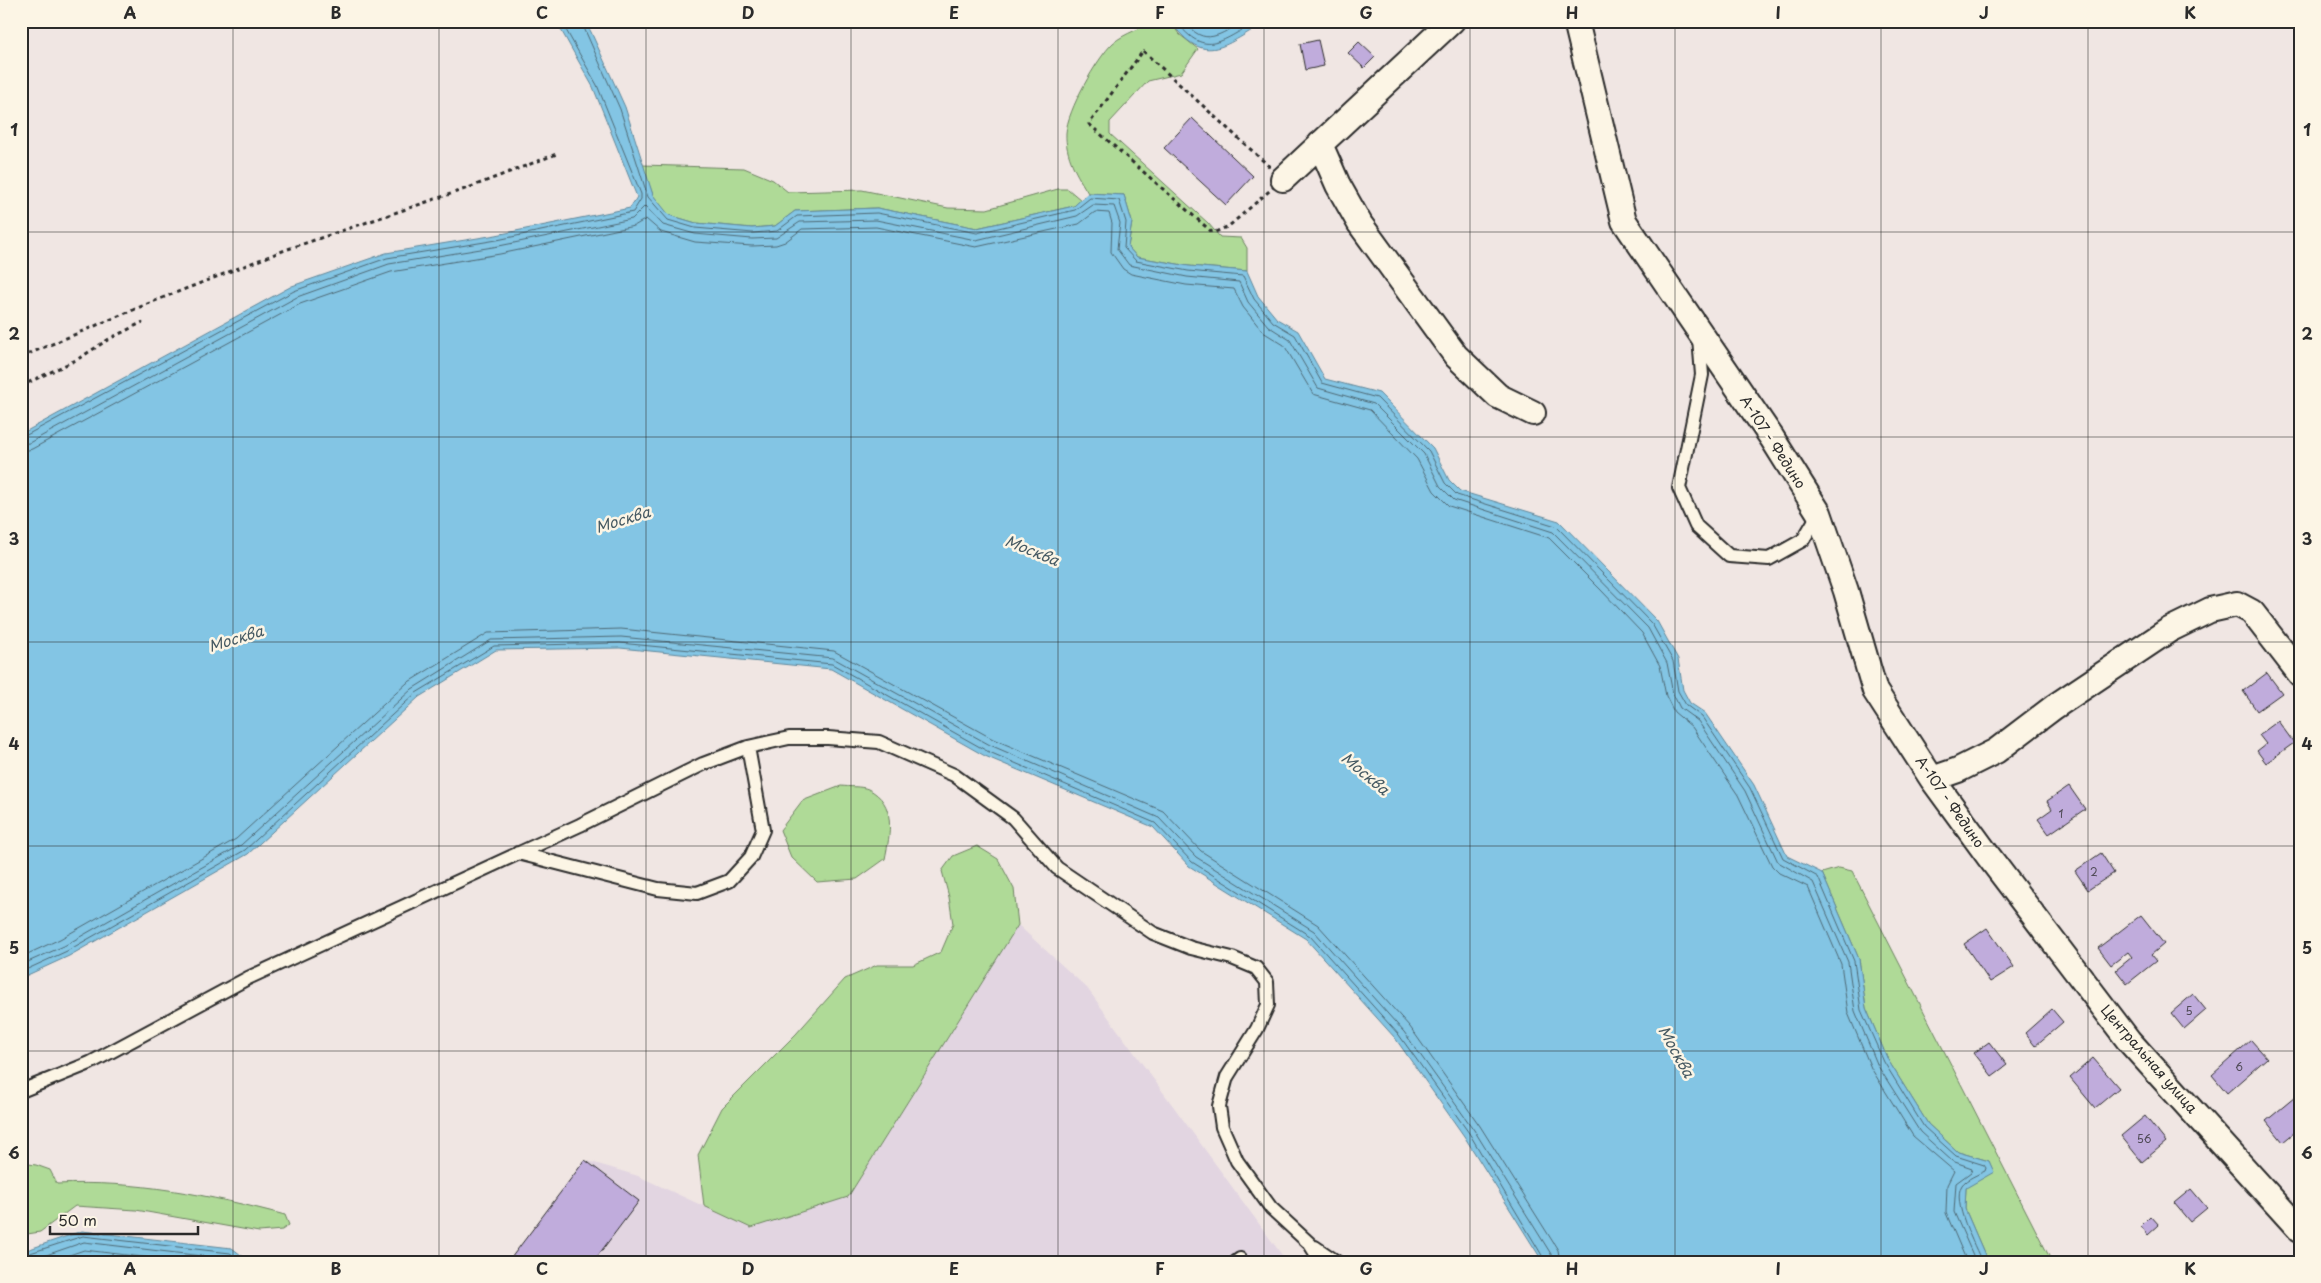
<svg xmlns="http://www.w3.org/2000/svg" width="2321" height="1283" viewBox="0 0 2321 1283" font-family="'Playpen Sans',sans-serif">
	<rect width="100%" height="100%" fill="#f0e6e3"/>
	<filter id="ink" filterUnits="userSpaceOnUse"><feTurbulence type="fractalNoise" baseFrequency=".02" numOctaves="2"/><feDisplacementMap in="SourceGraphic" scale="10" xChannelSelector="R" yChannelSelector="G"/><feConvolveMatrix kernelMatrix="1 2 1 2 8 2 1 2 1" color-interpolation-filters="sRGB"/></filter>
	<g filter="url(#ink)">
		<path fill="#e2d5e1" d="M1018 925 1087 988 1287 1262H508L585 1160 638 1176 751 1228 848 1197Z"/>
		<path fill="#afda97" stroke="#6d8261" d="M1158 21H1170L1179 34 1198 49 1181 73 1148 81 1110 122V134L1208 223 1220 237 1241 238 1247 248V271L1189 266 1137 257 1128 247 1132 222 1124 195 1088 193C1077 175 1065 156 1066 133 1067 111 1097 58 1113 43 1125 33 1144 27 1158 21Z
			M642 165 744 168 773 180 788 192 862 190 948 208 987 209 1058 189H1068L1081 200 1074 206 977 228 877 208 795 211 775 226 752 228 696 223 669 215 658 204 653 195Z
			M841 786C849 787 861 786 868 789 897 803 890 834 885 859L857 879 817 882 791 857 780 830 802 801Z
			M977 846 998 859 1014 889 1018 925 848 1197 751 1228 704 1206 698 1155 722 1108 796 1034 845 979 877 965H913L941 952 953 924 949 897 942 871 953 856Z
			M1839 868 1852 871 2052 1262H1988L1965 1209 1966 1187 1993 1172 1989 1161 1958 1152 1928 1124 1888 1060 1866 1008 1859 959 1822 873Z
			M21 1163 36 1165 50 1170 57 1184C135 1180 210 1195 285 1215L289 1225 282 1230 259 1232 136 1210 75 1206 40 1232 21 1235Z"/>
		<path fill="#83c5e4" stroke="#60879a" d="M556 21H585L591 32 625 107 653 195 669 215 696 223 752 228 775 226 795 211 877 208 977 228 1074 206 1088 193 1124 195 1132 222 1128 247 1137 257 1189 266 1247 271 1258 296 1277 319 1298 331 1325 379 1379 393 1433 448 1449 480 1460 491 1559 521 1657 621 1678 659 1683 690 1690 703 1705 713 1754 785 1787 856 1822 873 1859 959 1866 1008 1888 1060 1928 1124 1958 1152 1989 1161 1994 1172 1966 1188 1965 1209 1988 1262H1543L1464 1136 1395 1038 1306 939 1189 866 1153 827 985 756 831 669 620 648 496 650 419 697 248 854 69 956 21 978V434L292 286 386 253 496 235 630 208 637 197 593 87Z
			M1170 21H1268C1225 44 1206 70 1170 21Z
			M82 1231 232 1248 250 1262H21V1252Z"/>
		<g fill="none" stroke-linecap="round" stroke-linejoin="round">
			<path stroke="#4e6975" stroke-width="1" d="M581 21 620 109 648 197 668 220 695 228 753 233 777 231 797 216 877 213 977 233 1075 210 1090 198 1119 200 1126 222 1124 248 1136 261 1188 271 1243 276 1254 299 1273 322 1295 335 1322 383 1377 398 1429 451 1445 483 1457 495 1556 526 1652 624 1673 661 1678 691 1686 705 1702 717 1750 788 1783 858 1818 877 1854 961 1861 1010 1884 1062 1924 1127 1956 1156 1984 1165 1986 1168 1985 1171C1979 1174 1966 1179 1962 1185 1951 1201 1975 1246 1982 1262
				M1176 21C1206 61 1223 39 1258 21
				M1184 21C1205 49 1220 34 1244 21
				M21 438 294 291 387 258 497 240 633 212 641 199V194L597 85 561 21
				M21 444 29 443 297 297 389 264 499 246 632 219 645 206 663 225 695 234 752 239 776 238 800 222 876 220 976 240 1077 216 1093 205 1114 206 1120 223 1117 249 1129 265 1187 277 1239 282 1248 302 1268 326 1290 340 1318 388 1374 404 1424 454 1440 486 1454 500 1553 532 1648 628 1667 663 1673 694 1680 708 1698 721 1745 791 1778 862 1813 882 1848 962 1855 1011 1878 1066 1920 1132 1952 1161 1972 1168 1971 1172 1956 1183 1954 1212 1976 1262
				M21 452 32 449 300 304 391 272 500 254 634 226 646 219 661 232 695 242 752 246 776 245 785 242 802 229 876 227 976 247 1079 224 1095 212 1109 213 1112 223 1111 252 1123 269 1131 274 1186 285 1234 289 1243 307 1263 332 1284 345 1313 394 1370 410 1417 459 1434 491 1449 506 1549 538 1601 590 1642 633 1660 666 1666 696 1674 712 1692 727 1738 795 1772 866 1779 873 1808 887 1841 964 1848 1013 1871 1068 1913 1136 1954 1171 1947 1185 1946 1213 1967 1262
				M21 957 60 939 236 839 407 683 488 633 621 629 834 651 993 739 1163 811 1201 851 1318 925 1410 1027 1480 1126 1558 1250 1560 1262
				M21 965 64 946 241 845 412 689 491 640 621 637 833 658 990 745 1159 818 1196 857 1314 931 1404 1032 1474 1130 1551 1254 1553 1262
				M21 972 67 951 245 850 416 693 494 646 620 643 832 664 987 751 1155 823 1192 862 1310 936 1399 1035 1469 1133 1546 1262
				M21 1256 83 1236 230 1253 243 1262
				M26 1262 84 1242 227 1259 232 1262
				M49 1262 84 1250 186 1262"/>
		</g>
		<path fill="#c0acdc" stroke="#2b2b2b" d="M1318 40 1324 66 1305 70 1300 44Z
			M1359 42 1375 57 1364 68 1348 53Z
			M1192 118 1253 176 1226 205 1164 148Z
			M2267 673 2282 693 2257 711 2243 691Z
			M2278 721 2294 743 2266 763 2257 751 2266 744 2259 735Z
			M2069 786 2085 809 2049 834 2038 819 2052 809 2047 801Z
			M2101 853 2114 873 2088 890 2075 871Z
			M2141 915 2164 944 2151 955 2156 961 2127 984 2116 970 2132 957 2128 952 2111 965 2098 948Z
			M1987 928 2014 967 1990 982 1964 944Z
			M2193 994 2206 1010 2184 1029 2171 1013Z
			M2052 1009 2063 1022 2035 1046 2025 1033Z
			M2251 1040 2267 1058 2227 1093 2212 1075Z
			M1989 1042 2007 1065 1992 1076 1974 1053Z
			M2093 1058 2119 1088 2095 1108 2070 1078Z
			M2295 1097 2300 1102V1128L2283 1142 2266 1121Z
			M2145 1116 2166 1142 2142 1162 2121 1136Z
			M585 1160 639 1201 593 1262H508Z
			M2191 1189 2207 1208 2190 1222 2174 1203Z
			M2151 1216 2159 1225 2148 1235 2141 1226Z"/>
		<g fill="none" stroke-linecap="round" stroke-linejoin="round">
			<g stroke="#2b2b2b" stroke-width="16">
				<path id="lane" d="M1699 338 1702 375 1679 488 1696 526 1729 556 1769 559 1803 540 1819 513
					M518 853 658 889 697 893 729 881 751 857 763 830 748 747
					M21 1091 90 1063 248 978 580 825 703 764 748 747 789 738H828L879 742 954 775 1013 818 1057 868 1153 933 1191 948 1232 958 1256 968 1267 982 1268 1005 1257 1029 1227 1077 1219 1106 1222 1127 1237 1161 1271 1208 1310 1244 1321 1262
					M1315 1247 1337 1262
					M1236 1262 1240 1259"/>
			</g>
			<g stroke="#2b2b2b" stroke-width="28">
				<path id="street" d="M1576 21 1624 221 1772 438 1819 513 1846 591 1875 691 1932 779 1989 857 2129 1041 2300 1230
					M1320 144 1338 185 1360 224 1456 356 1498 396 1533 413
					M1283 179 1452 21
					M1932 779 1958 770 1996 751 2054 707 2169 630 2210 610 2237 604 2252 612 2300 674"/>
			</g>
			<path stroke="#2b2b2b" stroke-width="3" stroke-dasharray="4 4" stroke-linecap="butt" d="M1143 51 1283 179 1229 226 1213 233 1089 124Z
				M21 357 152 302 285 250 468 188 559 153
				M21 386 78 359 109 339 143 322"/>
			<use href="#lane" stroke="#fcf5e5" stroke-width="12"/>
			<use href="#street" stroke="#fcf5e5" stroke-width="24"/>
		</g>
	</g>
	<path fill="none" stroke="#2b2b2b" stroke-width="1" stroke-opacity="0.55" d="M233 21V1262M439 21V1262M646 21V1262M851 21V1262M1058 21V1262M1264 21V1262M1470 21V1262M1675 21V1262M1881 21V1262M2088 21V1262M21 232H2300M21 437H2300M21 642H2300M21 846H2300M21 1051H2300"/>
	<g text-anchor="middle" stroke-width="5" stroke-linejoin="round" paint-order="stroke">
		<g font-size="11" fill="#504b57">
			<text x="2061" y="818">1</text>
			<text x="2094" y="876">2</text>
			<text x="2189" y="1015">5</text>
			<text x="2239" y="1071">6</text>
			<text x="2144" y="1143">56</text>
		</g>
		<g font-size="14" fill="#2b2b2b" stroke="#fcf5e5">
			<text transform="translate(1773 442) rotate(57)" y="5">А-107 - Федино</text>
			<text transform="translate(1950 802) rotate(55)" y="5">А-107 - Федино</text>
			<text transform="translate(2149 1059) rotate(49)" y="5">Центральная улица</text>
		</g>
		<g font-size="15" font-style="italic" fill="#455962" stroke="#fcf5e5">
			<text transform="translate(623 520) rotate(-17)" y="5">Москва</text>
			<text transform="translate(1032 551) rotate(22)" y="5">Москва</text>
			<text transform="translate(236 639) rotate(-17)" y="5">Москва</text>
			<text transform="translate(1365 774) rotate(40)" y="5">Москва</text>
			<text transform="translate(1676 1052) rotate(61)" y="5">Москва</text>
		</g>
	</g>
	<rect width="2321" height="1283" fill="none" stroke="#fcf5e5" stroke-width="55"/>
	<path d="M50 1226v8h148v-8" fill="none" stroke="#2b2b2b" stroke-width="2.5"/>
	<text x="58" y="1226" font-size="15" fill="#2b2b2b" stroke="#fcf5e5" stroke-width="4" paint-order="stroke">50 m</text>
	<rect x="28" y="28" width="2266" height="1228" fill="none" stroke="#2b2b2b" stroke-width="2"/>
	<g font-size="16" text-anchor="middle" font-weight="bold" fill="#2b2b2b">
		<text x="130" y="19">A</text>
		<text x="336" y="19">B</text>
		<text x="542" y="19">C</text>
		<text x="748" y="19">D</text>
		<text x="954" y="19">E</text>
		<text x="1160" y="19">F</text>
		<text x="1366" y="19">G</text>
		<text x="1572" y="19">H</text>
		<text x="1778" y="19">I</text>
		<text x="1984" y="19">J</text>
		<text x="2190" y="19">K</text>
		<text x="14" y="136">1</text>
		<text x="2307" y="136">1</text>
		<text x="14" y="340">2</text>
		<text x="2307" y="340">2</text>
		<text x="14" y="545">3</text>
		<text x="2307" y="545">3</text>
		<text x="14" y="750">4</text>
		<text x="2307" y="750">4</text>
		<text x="14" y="954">5</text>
		<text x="2307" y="954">5</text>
		<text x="14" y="1159">6</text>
		<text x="2307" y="1159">6</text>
		<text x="130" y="1275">A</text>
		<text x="336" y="1275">B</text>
		<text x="542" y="1275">C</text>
		<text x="748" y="1275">D</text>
		<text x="954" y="1275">E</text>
		<text x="1160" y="1275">F</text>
		<text x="1366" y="1275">G</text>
		<text x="1572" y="1275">H</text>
		<text x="1778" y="1275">I</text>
		<text x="1984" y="1275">J</text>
		<text x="2190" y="1275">K</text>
	</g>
</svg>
